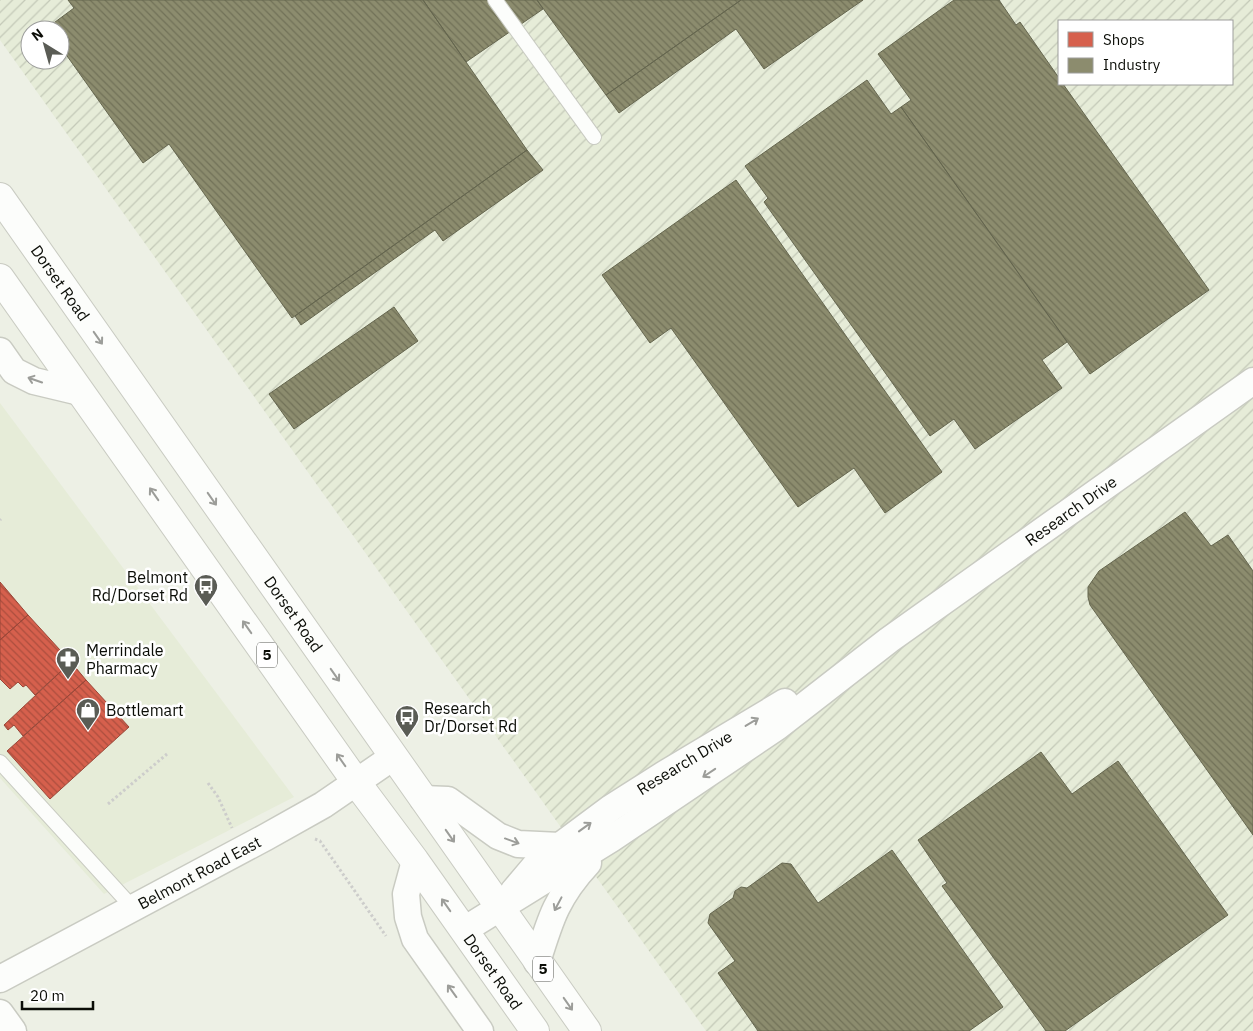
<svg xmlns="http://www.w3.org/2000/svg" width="1253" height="1031" viewBox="0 0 1253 1031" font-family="'IBM Plex Sans',sans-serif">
	<defs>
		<pattern id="industrial-furrows" width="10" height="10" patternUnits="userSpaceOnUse" patternTransform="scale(1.25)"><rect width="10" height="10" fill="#e6ecd8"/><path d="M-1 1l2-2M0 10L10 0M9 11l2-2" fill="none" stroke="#c4c9b8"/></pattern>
		<pattern id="shops-back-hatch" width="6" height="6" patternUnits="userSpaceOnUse" patternTransform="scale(1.25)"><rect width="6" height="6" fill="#d6604d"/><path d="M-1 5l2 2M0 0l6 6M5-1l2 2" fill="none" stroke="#ac4e3e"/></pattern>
		<pattern id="industry-back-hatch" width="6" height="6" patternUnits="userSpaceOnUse" patternTransform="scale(1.25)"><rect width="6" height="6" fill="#8c8c6e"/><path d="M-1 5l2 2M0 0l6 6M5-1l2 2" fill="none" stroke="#717158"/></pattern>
	</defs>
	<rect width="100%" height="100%" fill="#edf0e5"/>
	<path fill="#e6ecd8" d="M0 403 294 797 104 894 0 778Z"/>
	<path fill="url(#industrial-furrows)" fill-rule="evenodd" d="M0 0H1253V1031H706L0 40ZM1059 21H1232V84H1059ZM30 30H60V60H30Z"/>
	<path fill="url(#shops-back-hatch)" stroke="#994738" d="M0 582 28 615 0 640Z
		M28 615 71 662 35 695 26 685 23 687 18 682 10 689 0 679V640Z
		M71 662 86 680 23 736 14 725 8 730 4 725Z
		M86 680 129 727 50 799 7 751Z"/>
	<path fill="url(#industry-back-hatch)" stroke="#65664f" d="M68 0H423L527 150 292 318 169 144 143 163 60 46V30H48L47 28 74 8Z
		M423 0H537L543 9 466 62Z
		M537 0H741L606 95Z
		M741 0H863L764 69 736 29 619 113 606 95Z
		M954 0H999L1016 25 1020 22 1059 78V84H1063L1209 290 1090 374 901 107 911 100 878 54Z
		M867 80 891 114 901 107 1067 342 1042 360 1062 388 975 449 954 419 930 436 764 202 768 198 745 166Z
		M527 150 543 170 443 241 435 230 301 325 295 316Z
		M736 180 942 472 885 513 854 468 798 507 671 328 650 343 602 275Z
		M394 307 418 341 294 429 269 394Z
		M1185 512 1211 546 1228 535 1253 571V835L1090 605 1088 597V587L1099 571Z
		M1041 752 1072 794 1118 761 1228 915 1065 1031H1046L942 886 947 883 918 840Z
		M892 850 1003 1007 969 1031H758L718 973 735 961 708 923 710 914 733 898 735 891 741 887 747 888 782 863 791 864 818 903Z"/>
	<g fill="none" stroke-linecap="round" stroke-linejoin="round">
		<g stroke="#c9cbc2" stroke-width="16">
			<path id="lane" d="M495 0 594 137
				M0 762 133 908"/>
		</g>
		<g stroke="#c9cbc2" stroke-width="29">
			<g id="street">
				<path d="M0 351 14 371 34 381 80 392"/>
				<path d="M423 799 448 800 498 836 518 844 560 846"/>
				<path d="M415 861 406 894 408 917 415 939 480 1031"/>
				<path id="s1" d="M513 892 535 866 560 846 611 808 663 775 785 702"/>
				<path id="s2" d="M464 930 611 839 777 727 889 640 1253 381"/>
				<path d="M537 962C550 920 557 896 588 863"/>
				<path id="s3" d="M0 979 266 837 323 805 393 757"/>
				<path d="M0 1013 13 1031"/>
			</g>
		</g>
		<g stroke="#c9cbc2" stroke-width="30">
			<g id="primary">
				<path id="s4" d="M0 197 587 1031"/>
				<path id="s5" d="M0 278 356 782 415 861 535 1031"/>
			</g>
		</g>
		<path stroke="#cdcdcb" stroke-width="3" stroke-dasharray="2.5 2.5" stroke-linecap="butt" d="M0 520 1 519
			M208 783 218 797 232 828
			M108 804 167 754
			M315 839 320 841 386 936"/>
		<use href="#lane" stroke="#fcfdfb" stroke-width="14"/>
		<use href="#street" stroke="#fcfdfb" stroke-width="26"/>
		<use href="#primary" stroke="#fcfdfb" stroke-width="28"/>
	</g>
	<defs><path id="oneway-shaft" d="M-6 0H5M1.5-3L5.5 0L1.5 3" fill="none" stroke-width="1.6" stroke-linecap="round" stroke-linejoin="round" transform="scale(1.25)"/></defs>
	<g stroke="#9c9d99">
		<use href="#oneway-shaft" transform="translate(98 338) rotate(55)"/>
		<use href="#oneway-shaft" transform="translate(35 380) rotate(-161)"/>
		<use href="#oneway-shaft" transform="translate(154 494) rotate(-125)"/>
		<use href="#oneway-shaft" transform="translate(212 499) rotate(55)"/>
		<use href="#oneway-shaft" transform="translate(247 627) rotate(-125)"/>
		<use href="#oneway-shaft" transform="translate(335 675) rotate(55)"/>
		<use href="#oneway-shaft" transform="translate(752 722) rotate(-31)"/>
		<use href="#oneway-shaft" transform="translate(341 760) rotate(-125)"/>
		<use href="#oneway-shaft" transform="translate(709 773) rotate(146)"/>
		<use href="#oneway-shaft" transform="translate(585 827) rotate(-36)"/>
		<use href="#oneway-shaft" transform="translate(450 836) rotate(55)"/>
		<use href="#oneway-shaft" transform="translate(512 841) rotate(20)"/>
		<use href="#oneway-shaft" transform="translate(558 904) rotate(118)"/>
		<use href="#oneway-shaft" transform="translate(446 905) rotate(-125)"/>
		<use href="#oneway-shaft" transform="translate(452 991) rotate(-126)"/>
		<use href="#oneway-shaft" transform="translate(568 1004) rotate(55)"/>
	</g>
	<defs>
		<g id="bus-pin" transform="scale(1.25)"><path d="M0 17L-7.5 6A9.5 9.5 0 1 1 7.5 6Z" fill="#5a5c55" stroke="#fff"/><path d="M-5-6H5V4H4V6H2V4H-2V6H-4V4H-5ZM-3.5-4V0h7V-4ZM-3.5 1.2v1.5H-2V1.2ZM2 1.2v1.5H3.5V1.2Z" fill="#fff"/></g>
		<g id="pharmacy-pin" transform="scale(1.25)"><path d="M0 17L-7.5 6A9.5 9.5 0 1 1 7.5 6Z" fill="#5a5c55" stroke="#fff"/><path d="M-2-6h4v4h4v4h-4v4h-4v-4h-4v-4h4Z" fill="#fff"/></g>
		<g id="shop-pin" transform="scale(1.25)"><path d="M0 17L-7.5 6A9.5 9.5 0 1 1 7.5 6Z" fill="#5a5c55" stroke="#fff"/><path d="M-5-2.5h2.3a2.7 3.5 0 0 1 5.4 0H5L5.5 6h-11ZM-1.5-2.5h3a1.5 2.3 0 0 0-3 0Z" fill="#fff"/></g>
	</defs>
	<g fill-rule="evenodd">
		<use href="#bus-pin" x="206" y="586"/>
		<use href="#pharmacy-pin" x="68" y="659"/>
		<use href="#shop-pin" x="88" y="710"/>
		<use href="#bus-pin" x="407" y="717"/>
	</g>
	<g text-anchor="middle" stroke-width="5" stroke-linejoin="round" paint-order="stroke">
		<g fill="#fff" stroke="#545651" stroke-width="1">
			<rect x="257" y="642.5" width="20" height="25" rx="4"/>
			<rect x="533" y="956.5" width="20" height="25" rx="4"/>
		</g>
		<g font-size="15" font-weight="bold" fill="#0b0d07">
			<text x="267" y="660">5</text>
			<text x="543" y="974">5</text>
		</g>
		<g font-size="16" fill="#0b0d07" stroke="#fff">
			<text dy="6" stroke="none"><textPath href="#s4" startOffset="105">Dorset Road</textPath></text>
			<text dy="6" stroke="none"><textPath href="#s2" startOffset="738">Research Drive</textPath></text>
			<text dy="6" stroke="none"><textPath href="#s4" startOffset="510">Dorset Road</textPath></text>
			<text dy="6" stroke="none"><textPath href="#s1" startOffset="216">Research Drive</textPath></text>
			<text dy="6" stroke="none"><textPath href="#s3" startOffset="226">Belmont Road East</textPath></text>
			<text dy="6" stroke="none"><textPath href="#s5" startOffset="851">Dorset Road</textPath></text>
		</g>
		<g font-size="16" fill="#0b0d07" stroke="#fff" text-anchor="start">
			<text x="188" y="583" text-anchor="end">Belmont<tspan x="188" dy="18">Rd/Dorset Rd</tspan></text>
			<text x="86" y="656">Merrindale<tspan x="86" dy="18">Pharmacy</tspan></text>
			<text x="424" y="714">Research<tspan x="424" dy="18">Dr/Dorset Rd</tspan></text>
			<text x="106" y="716">Bottlemart</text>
		</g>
	</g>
	<rect x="1058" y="20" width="175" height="65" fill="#ffffff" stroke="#9d9e9c"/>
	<rect x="1068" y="32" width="25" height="15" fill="#d6604d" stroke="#9d9e9c"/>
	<text x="1103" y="45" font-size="15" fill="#0b0d07">Shops</text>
	<rect x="1068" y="58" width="25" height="15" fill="#8c8c6e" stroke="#9d9e9c"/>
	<text x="1103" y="70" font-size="15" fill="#0b0d07">Industry</text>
	<g transform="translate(45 45) rotate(323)"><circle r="24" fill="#ffffff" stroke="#9d9e9c"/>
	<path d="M0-4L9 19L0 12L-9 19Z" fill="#5a5c55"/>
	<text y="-8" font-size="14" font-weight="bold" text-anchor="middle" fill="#0b0d07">N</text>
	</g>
	<path d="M22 1001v8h71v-8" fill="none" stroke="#0b0d07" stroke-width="2.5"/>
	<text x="30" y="1001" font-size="15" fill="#0b0d07" stroke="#ffffff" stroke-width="4" paint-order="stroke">20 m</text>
</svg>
